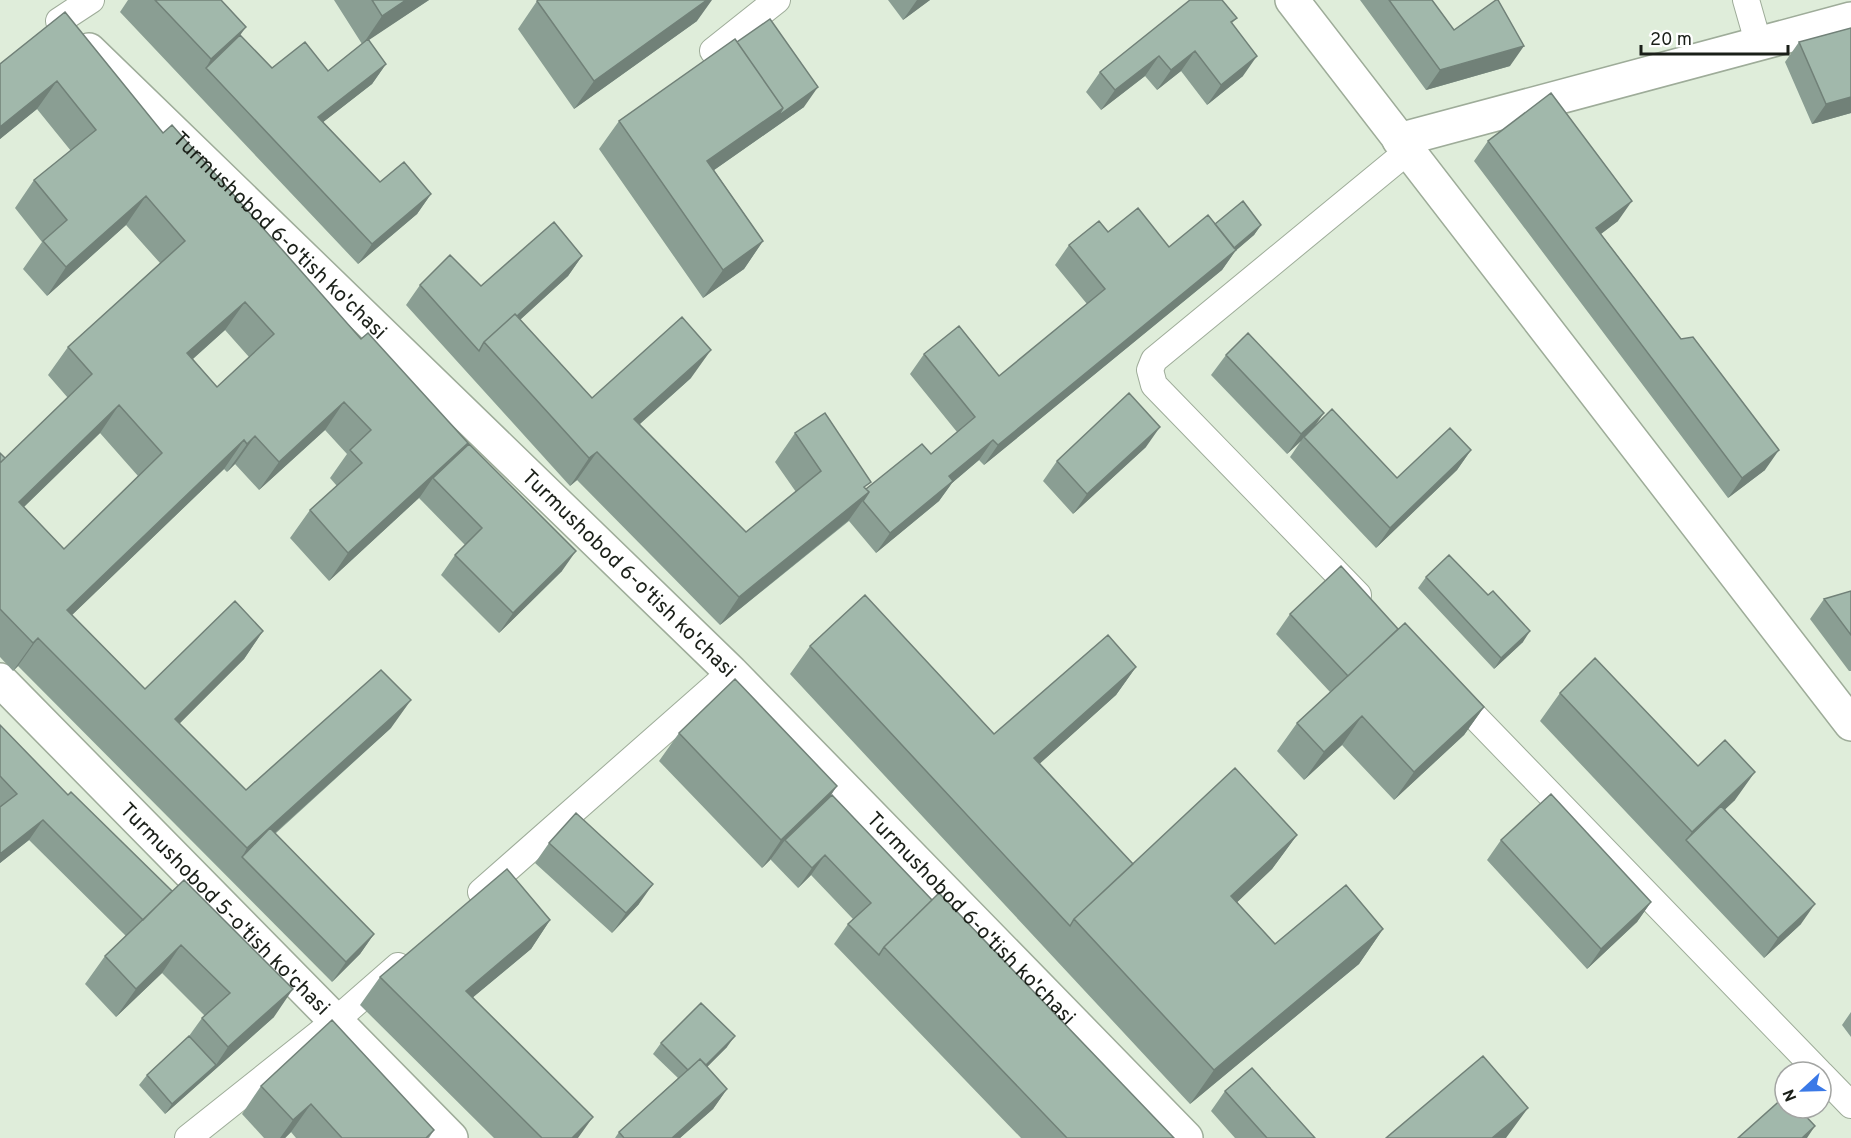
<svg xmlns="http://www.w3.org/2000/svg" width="1851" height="1138" viewBox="0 0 1851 1138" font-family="Overpass,sans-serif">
	<rect width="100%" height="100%" fill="#dfedda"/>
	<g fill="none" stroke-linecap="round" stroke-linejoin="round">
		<g stroke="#9eac99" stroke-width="28">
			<path id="service" d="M1746 0 1758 42
				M59 21 91 0
				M713 51 777 0
				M1358 595 1154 385 1150 370 1154 360 1408 151
				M1452 693 1819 1072
				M481 892 731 672
				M1821 1074 1851 1105
				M188 1138 335 1021 398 966"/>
		</g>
		<g stroke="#9eac99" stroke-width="36">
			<g id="minor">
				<path d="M1292 0 1851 724"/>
				<path id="s1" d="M89 50 731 672 1186 1138"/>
				<path d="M1399 140 1851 19"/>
				<path id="s2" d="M0 680 451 1138"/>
			</g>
		</g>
		<use href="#service" stroke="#fff" stroke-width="26"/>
		<use href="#minor" stroke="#fff" stroke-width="33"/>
	</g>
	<path fill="#8a9e93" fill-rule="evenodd" d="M128 0H221L240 35 272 68 328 71 362 44 334 0H429L368 40 386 64 372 84 323 122 380 182 431 194 417 214 358 264 120 12Z
		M888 0H930L903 20Z
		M1360 0H1432L1454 30 1510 66 1426 90Z
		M537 1 697 21 574 109 518 29Z
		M65 12 163 133 361 339 464 449 562 571 499 633 441 575 455 555 465 545 419 498 420 497 329 581 290 538 310 510 337 486 330 478 347 454 325 430 259 490 235 464 227 472 224 469 72 615 145 689 263 631 244 659 179 724 246 790 391 728 275 834 374 934 360 954 332 982 18 666 13 671 0 657V453L5 458 68 398 48 375 68 347 160 263 126 225 47 296 23 269 42 242 15 208 34 180 71 151 37 109 0 139V64ZM225 330 249 357 217 387 193 359ZM100 433 138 476 64 549 24 507Z
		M1237 18 1232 23 1243 76 1207 105 1181 71 1157 90 1145 76 1101 110 1086 92 1100 72Z
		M1851 28V113L1812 124 1785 62 1799 42Z
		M737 42 804 107 714 170 763 241 744 269 703 298 599 149 619 121Z
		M1488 141 1618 221 1601 234 1681 339 1765 470 1728 498 1474 161Z
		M1215 224 1261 225 1254 235 1236 250 1222 270 984 465 979 460 952 483 939 501 876 553 849 521 720 625 577 480 570 486 406 305 420 285 481 286 582 256 568 276 520 320 592 398 691 378 640 424 746 532 796 492 775 462 795 433 866 489 931 454 957 432 910 374 924 354 999 376 1087 304 1055 265 1069 245 1108 232 1169 247Z
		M1226 355 1314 427 1397 478 1471 450 1457 470 1376 548 1290 457 1301 441 1287 454 1211 375Z
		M1146 447 1073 514 1043 481 1057 461Z
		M1426 577 1523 642 1494 669 1418 588Z
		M1851 591V671H1849L1810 619 1824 599Z
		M1290 614 1398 629 1484 707 1464 735 1394 800 1342 745 1304 780 1277 751 1297 723 1330 692 1276 634Z
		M810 646 994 734 1136 667 1116 695 1040 763 1133 864 1297 835 1272 869 1237 902 1275 944 1383 929 1359 964 1190 1104 790 674Z
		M1560 693 1698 766 1735 800 1725 809 1801 924 1764 958 1540 721Z
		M0 725 274 1017 165 1114 139 1085 147 1075 189 1036 202 1018 205 1016 162 973 116 1017 85 984 105 956 126 936 29 840 0 863Z
		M679 733 832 795 932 900 1174 1138H1021L834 944 848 924 853 919 811 875 798 888 771 860V859L762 868 659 761Z
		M1501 840 1651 902 1637 922 1587 969 1487 860Z
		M549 843 639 904 612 933 535 863Z
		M550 920 531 949 473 997 578 1138H494L360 1005 380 977Z
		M1851 1012V1037L1842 1025Z
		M661 1043 727 1047 707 1067 727 1089 713 1109 680 1138H615L619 1132 678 1078 653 1054Z
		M261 1086 434 1130 429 1138H296L291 1132 285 1138H264L242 1114Z
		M1225 1091 1315 1138H1235L1211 1111Z"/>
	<path fill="#718178" d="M406 0H429L363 44 382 16Z
		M707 0H712L697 21 574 109 594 81Z
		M917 0H930L903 20Z
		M246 27 226 55 206 68 211 59Z
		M1524 46 1510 66 1426 90 1440 70Z
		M1195 51 1181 71 1157 90 1171 70Z
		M1159 56 1145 76 1101 110 1115 90Z
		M1257 56 1243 76 1207 105 1221 85Z
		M386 64 372 84 304 137 318 117Z
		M57 81 37 109 0 139V127Z
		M818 87 804 107 687 189 707 161 783 108Z
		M1851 97V113L1812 124 1826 104Z
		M431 194 417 214 358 264 372 244Z
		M146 196 126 225 47 296 66 267Z
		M1632 201 1618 221 1582 248 1596 228Z
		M1261 225 1254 235 1232 254 1236 250 1222 270 984 465 998 445Z
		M763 241 744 269 703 298 723 270Z
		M582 256 568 276 489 348 486 344Z
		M245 302 225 330 168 381 187 353Z
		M711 350 691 378 614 447 634 419Z
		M344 402 325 430 259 490 279 462Z
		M119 405 100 433 0 530 19 502Z
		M1324 413 1310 433 1304 437 1301 441 1287 454 1301 434Z
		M1160 427 1146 447 1073 514 1087 494Z
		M255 436 235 464 227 472 247 444Z
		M244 440 224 469 48 638 67 610Z
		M993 440 979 460 952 483 939 501 876 553 890 533 949 476Z
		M468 443 449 471 433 478 420 497 329 581 348 553Z
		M1471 450 1457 470 1376 548 1390 528Z
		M1779 450 1765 470 1728 498 1742 478Z
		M597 452 577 480 570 486 589 458Z
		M869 492 849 520 720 625 739 597Z
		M576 551 562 571 499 633 513 613Z
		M263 631 244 659 155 748 175 719Z
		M1530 631 1523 642 1494 669 1501 658Z
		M38 638 18 666 13 671 33 643Z
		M1136 667 1116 695 1015 786 1034 758Z
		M411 700 391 728 245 860 242 857 247 848Z
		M1484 707 1464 735 1394 800 1414 772Z
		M1362 716 1342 745 1304 780 1324 752Z
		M1755 772 1735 800 1689 844 1686 840 1692 832Z
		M837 786 818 815 785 840 771 859 762 868 781 840Z
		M43 820 29 840 0 863V854Z
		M1297 835 1272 869 1207 931 1231 896Z
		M825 855 811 875 798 888 812 868Z
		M653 884 639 904 612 933 626 913Z
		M1651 902 1637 922 1587 969 1601 949Z
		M1815 904 1801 924 1764 958 1778 938Z
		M550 920 531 949 447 1019 466 991Z
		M1383 929 1359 964 1190 1104 1214 1070Z
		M374 934 360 954 332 982 346 962Z
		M181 945 162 973 116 1017 136 989Z
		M293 989 274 1017 165 1114 172 1104 216 1065 228 1047Z
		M735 1036 727 1047 690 1084 698 1073Z
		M727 1089 713 1109 680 1138H672Z
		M311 1104 291 1132 285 1138H280L293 1120Z
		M1528 1108 1506 1138H1492Z
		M593 1117 578 1138H572Z
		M1815 1126 1807 1138H1802Z"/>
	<path fill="#a1b8ab" stroke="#718178" stroke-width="1.5" fill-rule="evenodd" d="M155 0H221L246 27 211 59Z
		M372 0H406L382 16Z
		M538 0H707L594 81 537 1Z
		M1190 0H1222L1237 18 1231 22 1257 56 1221 85 1195 51 1171 70 1159 56 1115 90 1100 72Z
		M1389 0H1432L1454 30 1496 0H1498L1524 46 1440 70Z
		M65 12 163 133 172 125 361 339 368 333 468 443 348 553 310 510 362 463 350 450 371 430 344 402 279 462 255 436 247 444 244 440 67 610 145 689 235 601 263 631 175 719 246 790 381 670 411 700 247 848 38 638 33 643 0 609V463L92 374 68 347 185 241 146 196 66 267 43 241 67 220 34 180 96 130 57 81 0 127V64ZM245 302 274 334 217 387 187 353ZM119 405 162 453 64 549 19 502Z
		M770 19 818 87 778 116 783 108 737 42Z
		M1851 28V97L1826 104 1799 42Z
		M240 35 272 68 305 42 328 71 368 39 386 64 318 117 380 182 404 162 431 194 372 244 206 68Z
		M735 39 783 108 707 161 763 241 723 270 619 121Z
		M1551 93 1632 201 1596 228 1681 339 1693 337 1779 450 1742 478 1488 141Z
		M1243 201 1261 225 1234 248 1215 224Z
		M1138 208 1169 247 1208 215 1236 250 998 445 993 440 949 476 953 481 890 533 863 501 869 492 866 489 922 444 931 454 975 417 924 354 959 326 999 376 1105 289 1069 245 1099 221 1108 232Z
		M554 222 582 256 517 316 515 314 484 342 479 351 420 285 450 255 481 286Z
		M515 314 592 398 682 317 711 350 634 419 746 532 821 471 795 433 825 413 871 482 864 487 869 492 739 597 597 452 589 458 484 342Z
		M1248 333 1324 413 1301 434 1226 355Z
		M1129 393 1160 427 1087 494 1057 461Z
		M1332 409 1397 478 1450 428 1471 450 1390 528 1304 437Z
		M469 444 576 551 513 613 455 555 482 528 433 478Z
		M0 453 5 458 0 463Z
		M1449 555 1488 595 1493 591 1530 631 1501 658 1426 577Z
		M1341 566 1398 629 1348 676 1290 614Z
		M1851 591V635L1824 599Z
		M865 595 994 734 1108 635 1136 667 1034 758 1133 864 1074 919 1070 926 810 646Z
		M1405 623 1484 707 1414 772 1362 716 1324 752 1297 723Z
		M1595 658 1698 766 1725 740 1755 772 1692 832 1560 693Z
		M735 679 837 786 781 840 679 733Z
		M0 725 68 795 71 792 172 891 143 920 43 820 0 854V807L17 794 0 776Z
		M1235 768 1297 835 1231 896 1275 944 1346 885 1383 929 1214 1070 1074 919Z
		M1551 794 1651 902 1601 949 1501 840Z
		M832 795 932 900 884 947 879 955 848 924 871 903 825 855 812 868 785 840Z
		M1721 806 1815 904 1778 938 1686 840Z
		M576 813 653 884 626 913 549 843Z
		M270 828 374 934 346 962 242 857Z
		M507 869 550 920 466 991 593 1117 572 1138H542L380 977Z
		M184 880 293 989 228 1047 202 1018 230 993 181 945 136 989 105 956Z
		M939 893 1174 1138H1067L884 947Z
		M701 1003 735 1036 706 1065 700 1059 688 1070 661 1043Z
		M332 1020 434 1130 426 1138H342L311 1104 293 1120 261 1086Z
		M189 1036 216 1065 172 1104 147 1075Z
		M1483 1056 1528 1108 1492 1138H1386Z
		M700 1059 727 1089 672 1138H624L619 1132Z
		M1252 1068 1315 1138H1267L1225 1091Z
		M1785 1096V1108H1798L1815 1126 1802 1138H1738Z"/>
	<g text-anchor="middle" stroke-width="4.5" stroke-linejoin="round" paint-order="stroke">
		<g font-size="21" fill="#1a1f18" stroke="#fff">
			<text dy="7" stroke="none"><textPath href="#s1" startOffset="266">Turmushobod 6-o'tish ko'chasi</textPath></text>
			<text dy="7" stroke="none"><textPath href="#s1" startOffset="752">Turmushobod 6-o'tish ko'chasi</textPath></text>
			<text dy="7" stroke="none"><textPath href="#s2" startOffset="321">Turmushobod 5-o'tish ko'chasi</textPath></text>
			<text dy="7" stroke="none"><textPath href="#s1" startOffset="1238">Turmushobod 6-o'tish ko'chasi</textPath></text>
		</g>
	</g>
	<g transform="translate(1803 1090) rotate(248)"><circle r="28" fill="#ffffff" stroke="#a3a5a3" stroke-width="1.5"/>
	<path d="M0-4.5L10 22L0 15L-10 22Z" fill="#3a79e7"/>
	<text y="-9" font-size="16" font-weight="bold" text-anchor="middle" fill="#1a1f18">N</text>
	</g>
	<path d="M1641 45v9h147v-9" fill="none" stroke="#1a1f18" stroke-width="3"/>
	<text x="1650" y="45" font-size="18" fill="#1a1f18" stroke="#ffffff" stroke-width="4.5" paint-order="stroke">20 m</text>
</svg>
